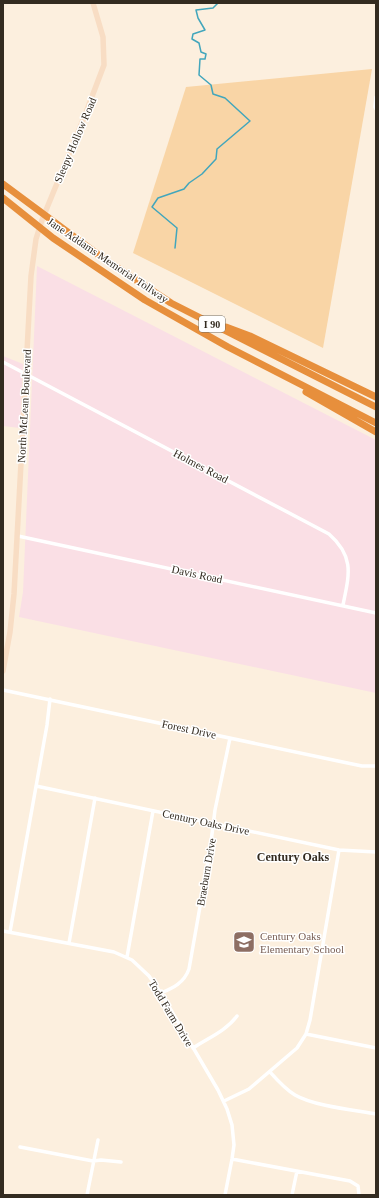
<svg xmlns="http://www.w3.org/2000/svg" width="379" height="1198" viewBox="0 0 379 1198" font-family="'Times New Roman',serif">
	<rect width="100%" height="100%" fill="#fcefde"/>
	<path fill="#fadfe5" d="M37 266 376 440V693L19 617 23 592Z
		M3 356 23 364 20 428 3 426Z"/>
	<path fill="#f9d5a6" d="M372 69 323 348 133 253 186 87Z"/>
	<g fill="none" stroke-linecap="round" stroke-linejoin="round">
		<path stroke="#42a6bc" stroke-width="1.5" d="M175 248 177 228 152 207 158 198 184 189 189 183 202 174 216 159 217 149 250 121 225 98 213 94 211 85 199 75 200 59H205L206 54 201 52 199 43 192 39 193 34 205 30 198 18 196 10 213 8 218 3"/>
		<path stroke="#fff" stroke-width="3.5" d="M376 97 375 107 376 109
			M3 362 329 534C355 557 349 575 343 605
			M18 536 376 613
			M3 690 338 761 362 766H376
			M36 786 339 850 376 852
			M3 931 114 952 132 960 149 976 161 993 218 1090 227 1109 232 1125 234 1145 232 1159 225 1195
			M10 932 47 725 50 699
			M69 943 95 798
			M127 957 153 811
			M161 993C173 988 184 983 189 969L210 850 215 810 230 738
			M306 1034 376 1048
			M193 1048C208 1038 226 1031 237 1016
			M270 1072C278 1081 285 1089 295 1095 314 1106 353 1110 376 1114
			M224 1101 249 1089 297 1048 306 1034 310 1020 339 850
			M20 1147 93 1161 101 1160 121 1162
			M232 1159 350 1181 358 1186 359 1195
			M87 1195 98 1140
			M292 1195 297 1171"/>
		<path stroke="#f8ddc4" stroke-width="5.5" d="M3 671 10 632 14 594 31 276 36 239 42 220 85 115 104 65 103 37 93 3"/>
		<path stroke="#e78f3c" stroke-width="7" d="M3 184 104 259 171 303 376 407
			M3 198 53 238 145 300 228 347 376 423
			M226 327 250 336 376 397
			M306 392 376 432"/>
	</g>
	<defs>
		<g id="school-square" transform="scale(1.15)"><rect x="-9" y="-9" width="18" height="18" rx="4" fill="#8d6e63" stroke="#fff"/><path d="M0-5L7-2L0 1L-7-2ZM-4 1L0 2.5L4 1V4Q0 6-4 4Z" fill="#fff"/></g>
	</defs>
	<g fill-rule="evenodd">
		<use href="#school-square" x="244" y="942"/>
	</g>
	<g text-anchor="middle" stroke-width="3" stroke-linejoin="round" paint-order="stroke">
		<rect fill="#fff" stroke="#706b63" stroke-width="1" x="199" y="316" width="26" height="16" rx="3"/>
		<g font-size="10" font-weight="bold" fill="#332b20">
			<text x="212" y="328">I 90</text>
		</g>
		<g font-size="11" fill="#332b20" stroke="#fff">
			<text transform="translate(75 140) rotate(-67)" y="4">Sleepy Hollow Road</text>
			<text transform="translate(108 260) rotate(34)" y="4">Jane Addams Memorial Tollway</text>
			<text transform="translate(24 406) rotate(-87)" y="4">North McLean Boulevard</text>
			<text transform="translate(201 466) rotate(28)" y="4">Holmes Road</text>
			<text transform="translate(197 574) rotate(12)" y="4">Davis Road</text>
			<text transform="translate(189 729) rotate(12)" y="4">Forest Drive</text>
			<text transform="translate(206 822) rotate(12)" y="4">Century Oaks Drive</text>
			<text transform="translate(206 872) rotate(-80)" y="4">Braeburn Drive</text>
			<text transform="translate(171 1013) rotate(59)" y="4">Todd Farm Drive</text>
		</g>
		<g font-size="11" fill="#785e54" stroke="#fff" text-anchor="start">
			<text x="260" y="940">Century Oaks<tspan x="260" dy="13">Elementary School</tspan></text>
		</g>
		<g font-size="12" font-weight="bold" fill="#332b20" stroke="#fff">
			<text x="293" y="861">Century Oaks</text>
		</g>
	</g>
	<rect width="379" height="1198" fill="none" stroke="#332b20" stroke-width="8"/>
</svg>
